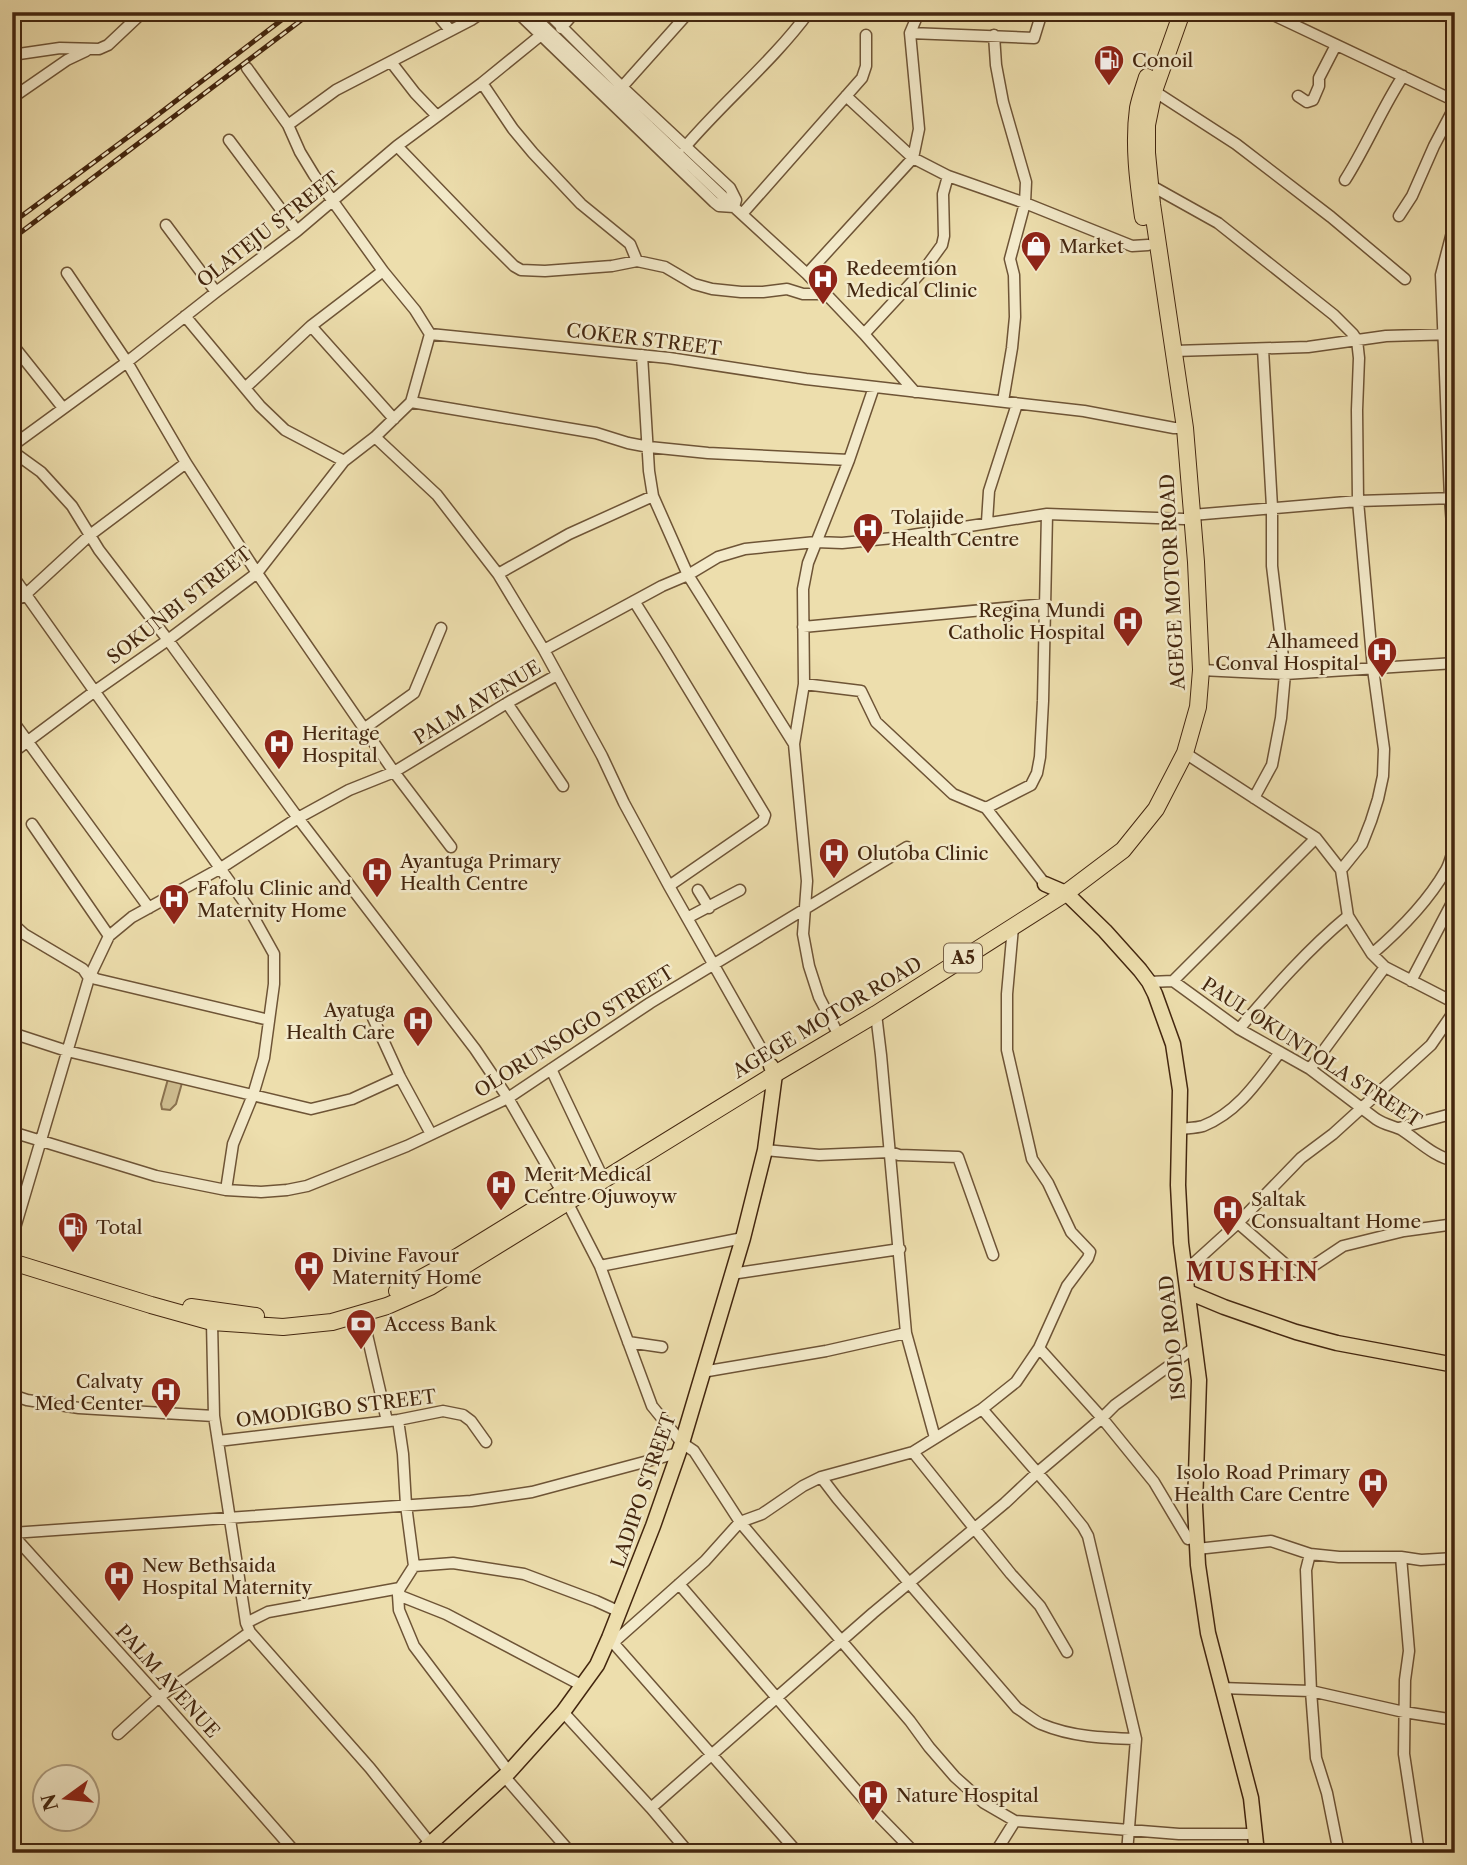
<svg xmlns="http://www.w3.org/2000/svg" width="1467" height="1865" viewBox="0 0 1467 1865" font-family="'Libre Caslon Text',serif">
	<rect width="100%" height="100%" fill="#eddead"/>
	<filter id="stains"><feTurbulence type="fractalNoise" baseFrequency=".00286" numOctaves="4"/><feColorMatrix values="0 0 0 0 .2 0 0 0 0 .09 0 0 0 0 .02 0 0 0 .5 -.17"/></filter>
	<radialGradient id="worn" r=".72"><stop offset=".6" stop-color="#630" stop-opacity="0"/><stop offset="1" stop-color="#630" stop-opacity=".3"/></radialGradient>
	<path fill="#d0bf92" stroke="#8a7250" stroke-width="2" d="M168 1079 182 1083 176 1104 170 1110 162 1109 161 1104Z"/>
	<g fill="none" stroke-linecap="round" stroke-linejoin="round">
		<g stroke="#6e5436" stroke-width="13">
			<path id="minor" d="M435 12 450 30
				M517 12 714 202 719 206 734 207 736 200 730 188 622 87 547 12
				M529 12 734 207 807 274 864 334 915 392
				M1267 12 1455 101
				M561 28 575 12
				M910 33 1034 38 1042 12
				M994 35 996 65 1003 102 1026 182 1025 203 1010 259 1014 275 1015 317 1012 348 1003 401
				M12 55 60 48 99 49 108 45 143 12
				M391 62 415 93 437 116
				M247 68 288 125 300 152 314 175 383 271 415 310 430 334 669 358 806 379 1084 411 1174 428H1185
				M482 83 513 129 533 153 581 204 630 244 637 261
				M622 87 689 12
				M1154 91 1236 144 1331 217 1405 279
				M846 96 913 158 948 176 1025 203 1132 246 1148 245
				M1298 96 1307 102 1313 100 1319 86V78L1336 45
				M12 98 67 60 86 51
				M288 125 336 90 471 20 483 12
				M229 140 297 231
				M397 146 484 236 514 266 521 270 545 271 612 266 637 261 665 267 694 284 712 289 741 292H763L787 289 803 294H827
				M685 147C725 100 773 61 809 12
				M1345 180C1366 147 1381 110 1403 76
				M1150 185 1218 223 1334 315 1353 334 1357 340 1359 358 1357 410 1358 501 1373 669 1384 749 1383 776 1378 799 1371 821 1362 844 1341 870
				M742 214 862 78 866 66V35
				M1399 216 1412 196 1434 146 1455 106
				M1455 221 1441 275 1450 498 1455 565
				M166 225 216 292
				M67 273 127 362 186 463 257 573 394 772 451 847
				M807 274 913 158 919 129 910 33 919 12
				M185 316 260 406 285 430 344 461
				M311 326 394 419
				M864 334 926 267 942 245 944 236 943 194 948 176
				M12 344 63 408
				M1174 351 1308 347 1386 336 1455 334
				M642 355 649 471 653 496 688 575 794 744
				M245 388 311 326 383 271
				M411 402 596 433 628 443 649 447 708 453 849 460
				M375 437 437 495 498 574 544 650 602 756 624 803 669 886 771 1066
				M12 446 127 362 216 292 297 231 397 146 482 83 541 35
				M12 451 41 472 72 506 99 550 168 640 298 818 475 1049 508 1098 562 1192 600 1266 652 1406 682 1443 694 1451 740 1522 761 1547 910 1721 929 1747 955 1777 984 1803 1015 1821 1179 1834H1248
				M1192 515 1358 501 1455 498
				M987 522 989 491 1017 404
				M498 574 569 534 653 496
				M12 575 249 909 274 954V984L264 1058 253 1095 233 1144 226 1190
				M634 601 666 652 765 815 763 821 669 886
				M12 603 26 594 90 535 186 463
				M803 627 1046 604
				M544 650 662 586 688 575 718 557 745 549 816 542 842 543 893 538 1047 514 1184 519
				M1201 670 1285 674 1455 663
				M804 684 861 691 876 722 953 794 986 808 1045 884
				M507 703 563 786
				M12 720 149 908
				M365 728 414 693 441 628
				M12 753 95 691 168 640 257 573 344 461 375 437 411 402 430 334
				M1185 753 1316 838 1341 870 1348 916 1372 954 1385 967 1455 1003
				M1254 798 1272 765 1281 718 1285 674 1272 566V507L1263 349
				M986 808 1031 785 1037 773 1040 757 1043 701 1047 514
				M32 824 109 936
				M698 890 709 908
				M687 918 740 890
				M12 923 24 934 83 969 89 978
				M1013 927 1007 994V1050L1032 1159 1048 1183 1071 1232 1090 1252 1088 1258 1067 1286 1039 1348 1102 1418 1154 1482 1188 1539
				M1372 954C1400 930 1427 903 1446 870 1450 863 1452 853 1455 844
				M90 975 96 979 269 1020
				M1173 981 1316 838
				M1411 981 1455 897
				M1149 982 1173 981 1239 1029 1310 1069 1376 1119C1385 1125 1394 1126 1402 1130 1419 1141 1434 1157 1455 1161
				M876 1014 881 1055 906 1333 935 1438
				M373 1018 400 1077 431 1134
				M835 1028 819 997 809 966 803 934 807 881 794 744 804 684 803 589 808 563 849 460 874 387
				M1239 1029C1273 989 1308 949 1348 916
				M12 1033 67 1051 311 1109 352 1099 400 1077
				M551 1069 599 1170
				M1310 1069 1385 967
				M1399 1128 1455 1113
				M1180 1129C1188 1128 1196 1128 1203 1126 1238 1112 1258 1081 1280 1052
				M12 1132 156 1176 226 1190 261 1192 287 1190 307 1186 407 1146 508 1098 650 1003 907 847
				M765 1150 819 1155 890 1152 899 1155 958 1157 993 1255
				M1238 1223 1292 1270 1301 1274 1343 1246 1404 1231 1455 1224
				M12 1238 89 978 109 936 132 917 221 868 298 818 349 790 394 772 507 703 557 675
				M600 1266 743 1238
				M1184 1272 1238 1223 1301 1158 1333 1134 1431 1045 1455 1010
				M731 1274 900 1249
				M362 1313 387 1421
				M212 1322 214 1416 246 1623 250 1632 370 1768 438 1853
				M628 1342 662 1347
				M702 1372 826 1351 906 1333
				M12 1395 27 1400 79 1408 214 1416
				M982 1409 1062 1501 1083 1527 1088 1536 1136 1739 1127 1853
				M398 1420 403 1454 406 1505 414 1566 400 1588 398 1595 399 1610 414 1646 509 1772
				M218 1441 398 1420 443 1411 463 1415 471 1421 486 1442
				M913 1452 1011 1574 1040 1606 1067 1652
				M821 1477 837 1498 910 1584 1017 1708C1025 1713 1033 1720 1041 1724 1072 1737 1103 1738 1136 1739
				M12 1533 471 1501 532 1492 678 1453
				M12 1534 159 1697 296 1853
				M1197 1549 1271 1541 1310 1554 1339 1557H1401L1421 1560 1455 1558
				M1310 1554 1306 1570 1311 1691 1316 1758 1327 1793 1339 1853
				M1401 1557 1409 1651 1405 1680 1404 1754 1419 1853
				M414 1566 453 1563 524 1574 596 1601 620 1612
				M679 1584 874 1811 915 1853
				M398 1595 446 1614 583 1686
				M246 1623 268 1612 400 1588
				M609 1638 798 1853
				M614 1642 705 1561 740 1522 762 1514 803 1486 821 1477 913 1452 982 1409 1016 1382 1039 1348
				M1221 1688 1311 1691 1404 1712 1455 1720
				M563 1712 651 1808 689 1853
				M118 1734 159 1697 250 1632
				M504 1776 571 1853
				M651 1808 873 1613 1005 1503 1038 1472 1102 1418 1115 1405 1191 1350
				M12 1846 18 1853
				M995 1853 1015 1821"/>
		</g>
		<g stroke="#43260f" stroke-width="17">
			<path id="major" d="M1045 884 1066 893 1105 931 1140 970 1149 982 1155 994 1173 1044 1180 1090 1178 1185 1181 1243 1199 1380 1195 1506 1198 1565 1208 1633 1251 1798 1257 1853
				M1188 1292 1224 1307 1296 1332 1337 1343 1455 1365
				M420 1853 509 1772 563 1712 597 1665 609 1638 653 1526 682 1443 743 1238 765 1150 775 1074 771 1066"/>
		</g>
		<g stroke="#43260f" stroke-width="18">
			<path id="highway" d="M1143 217C1138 182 1133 144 1138 108 1140 98 1144 87 1147 77
				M12 1262 151 1305 212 1322 283 1327 332 1322 387 1306 430 1287 775 1074 876 1014 1066 893 1123 850 1156 809 1185 753 1198 707 1201 670 1196 562 1185 428 1152 204 1147 153V125L1154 91 1182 12
				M397 1291 436 1270 582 1180
				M191 1307 256 1316"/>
		</g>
		<use href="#minor" stroke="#f3eaca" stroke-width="10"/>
		<use href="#major" stroke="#eddead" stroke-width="14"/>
		<use href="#highway" stroke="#eddead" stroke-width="16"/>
		<g stroke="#43260f" stroke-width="5">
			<path id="rail" d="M12 223 147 123 292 12
				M12 239 312 12"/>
		</g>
		<use href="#rail" stroke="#f3eaca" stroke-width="2.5" stroke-dasharray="8" stroke-linecap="butt"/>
	</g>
	<defs>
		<g id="fuel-pin" transform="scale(1.575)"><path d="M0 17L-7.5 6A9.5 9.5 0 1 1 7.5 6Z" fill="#8f2418" stroke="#f3eaca"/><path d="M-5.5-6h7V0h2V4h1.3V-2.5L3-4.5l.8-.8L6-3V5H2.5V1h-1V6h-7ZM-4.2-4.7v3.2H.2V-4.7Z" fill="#fff"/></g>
		<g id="shop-pin" transform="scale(1.575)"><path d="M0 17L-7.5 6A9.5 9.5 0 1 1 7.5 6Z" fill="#8f2418" stroke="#f3eaca"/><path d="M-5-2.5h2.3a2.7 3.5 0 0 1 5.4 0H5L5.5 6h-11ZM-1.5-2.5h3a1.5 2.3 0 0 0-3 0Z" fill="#fff"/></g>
		<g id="hospital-pin" transform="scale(1.575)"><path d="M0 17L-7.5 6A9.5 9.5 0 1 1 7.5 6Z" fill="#8f2418" stroke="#f3eaca"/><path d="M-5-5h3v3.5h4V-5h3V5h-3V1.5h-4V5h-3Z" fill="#fff"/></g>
		<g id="bank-pin" transform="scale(1.575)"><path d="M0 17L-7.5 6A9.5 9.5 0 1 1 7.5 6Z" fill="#8f2418" stroke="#f3eaca"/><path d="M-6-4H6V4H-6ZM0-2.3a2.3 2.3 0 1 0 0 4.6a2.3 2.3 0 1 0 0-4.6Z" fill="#fff"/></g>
	</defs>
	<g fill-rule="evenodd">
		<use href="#fuel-pin" x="1109" y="60"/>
		<use href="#shop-pin" x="1036" y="246"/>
		<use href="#hospital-pin" x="823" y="279"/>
		<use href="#hospital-pin" x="868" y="528"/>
		<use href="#hospital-pin" x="1128" y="621"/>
		<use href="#hospital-pin" x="1382" y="652"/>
		<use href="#hospital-pin" x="279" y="744"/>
		<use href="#hospital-pin" x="834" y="853"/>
		<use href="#hospital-pin" x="377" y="872"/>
		<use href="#hospital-pin" x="174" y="899"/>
		<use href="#hospital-pin" x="418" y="1021"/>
		<use href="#hospital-pin" x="501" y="1185"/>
		<use href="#hospital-pin" x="1228" y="1210"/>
		<use href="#fuel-pin" x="73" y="1227"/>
		<use href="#hospital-pin" x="309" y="1266"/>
		<use href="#bank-pin" x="361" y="1324"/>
		<use href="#hospital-pin" x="166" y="1392"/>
		<use href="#hospital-pin" x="1373" y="1483"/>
		<use href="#hospital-pin" x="119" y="1576"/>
		<use href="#hospital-pin" x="873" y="1795"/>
	</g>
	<g text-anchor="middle" stroke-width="5" stroke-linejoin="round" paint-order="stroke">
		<rect fill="#f3eaca" stroke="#786147" stroke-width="2" x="944" y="943.5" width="38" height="29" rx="5"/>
		<g font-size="18" font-weight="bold" fill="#43260f">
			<text x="963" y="964">A5</text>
		</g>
		<g font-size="19" fill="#43260f" stroke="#f3eaca" text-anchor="start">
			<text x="1132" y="67">Conoil</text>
			<text x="1059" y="253">Market</text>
			<text x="846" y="275">Redeemtion<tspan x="846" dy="22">Medical Clinic</tspan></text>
			<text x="891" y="524">Tolajide<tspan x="891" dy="22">Health Centre</tspan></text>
			<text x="1105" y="617" text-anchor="end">Regina Mundi<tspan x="1105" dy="22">Catholic Hospital</tspan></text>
			<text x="1359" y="648" text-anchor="end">Alhameed<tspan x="1359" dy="22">Conval Hospital</tspan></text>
			<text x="302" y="740">Heritage<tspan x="302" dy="22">Hospital</tspan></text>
			<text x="857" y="860">Olutoba Clinic</text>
			<text x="400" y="868">Ayantuga Primary<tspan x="400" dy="22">Health Centre</tspan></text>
			<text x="197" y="895">Fafolu Clinic and<tspan x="197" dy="22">Maternity Home</tspan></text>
			<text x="395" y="1017" text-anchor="end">Ayatuga<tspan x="395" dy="22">Health Care</tspan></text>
			<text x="524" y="1181">Merit Medical<tspan x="524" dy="22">Centre Ojuwoyw</tspan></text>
			<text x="1251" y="1206">Saltak<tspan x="1251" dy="22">Consualtant Home</tspan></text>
			<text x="96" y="1234">Total</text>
			<text x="332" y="1262">Divine Favour<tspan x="332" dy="22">Maternity Home</tspan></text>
			<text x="384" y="1331">Access Bank</text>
			<text x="143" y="1388" text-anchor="end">Calvaty<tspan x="143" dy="22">Med Center</tspan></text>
			<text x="1350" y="1479" text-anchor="end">Isolo Road Primary<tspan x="1350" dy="22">Health Care Centre</tspan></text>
			<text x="142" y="1572">New Bethsaida<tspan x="142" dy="22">Hospital Maternity</tspan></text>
			<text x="896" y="1802">Nature Hospital</text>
		</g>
		<g font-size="19" fill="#43260f" stroke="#f3eaca">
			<text transform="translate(268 229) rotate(-38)" y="7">OLATEJU STREET</text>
			<text transform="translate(644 339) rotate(7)" y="7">COKER STREET</text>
			<text transform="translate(1172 582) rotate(-93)" y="7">AGEGE MOTOR ROAD</text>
			<text transform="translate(179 605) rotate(-38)" y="7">SOKUNBI STREET</text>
			<text transform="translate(477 702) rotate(-31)" y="7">PALM AVENUE</text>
			<text transform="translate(827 1017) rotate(-31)" y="7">AGEGE MOTOR ROAD</text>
			<text transform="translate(574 1031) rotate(-32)" y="7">OLORUNSOGO STREET</text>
			<text transform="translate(1312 1052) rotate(33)" y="7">PAUL OKUNTOLA STREET</text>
			<text transform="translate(1172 1338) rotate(-96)" y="7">ISOLO ROAD</text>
			<text transform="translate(336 1408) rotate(-7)" y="7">OMODIGBO STREET</text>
			<text transform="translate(643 1490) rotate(-71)" y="7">LADIPO STREET</text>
			<text transform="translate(168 1681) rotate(48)" y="7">PALM AVENUE</text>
		</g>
		<g font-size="26" font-weight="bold" letter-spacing="2" fill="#7a1f14" stroke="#f3eaca">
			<text x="1253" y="1281">MUSHIN</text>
		</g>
	</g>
	<rect width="1467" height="1865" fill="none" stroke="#eddead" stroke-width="42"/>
	<rect x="14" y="14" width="1439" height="1837" fill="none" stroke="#43260f" stroke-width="3.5"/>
	<rect x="21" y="21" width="1425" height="1823" fill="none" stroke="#43260f" stroke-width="2"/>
	<g transform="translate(66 1798) rotate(255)"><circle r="33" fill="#f3eaca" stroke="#ad9c7f" stroke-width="2"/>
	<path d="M0-5L12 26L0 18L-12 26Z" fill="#8f2418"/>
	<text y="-10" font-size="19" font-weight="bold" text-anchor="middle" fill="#43260f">N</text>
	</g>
	<rect width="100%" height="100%" filter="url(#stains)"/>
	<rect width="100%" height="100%" fill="url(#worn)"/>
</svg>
